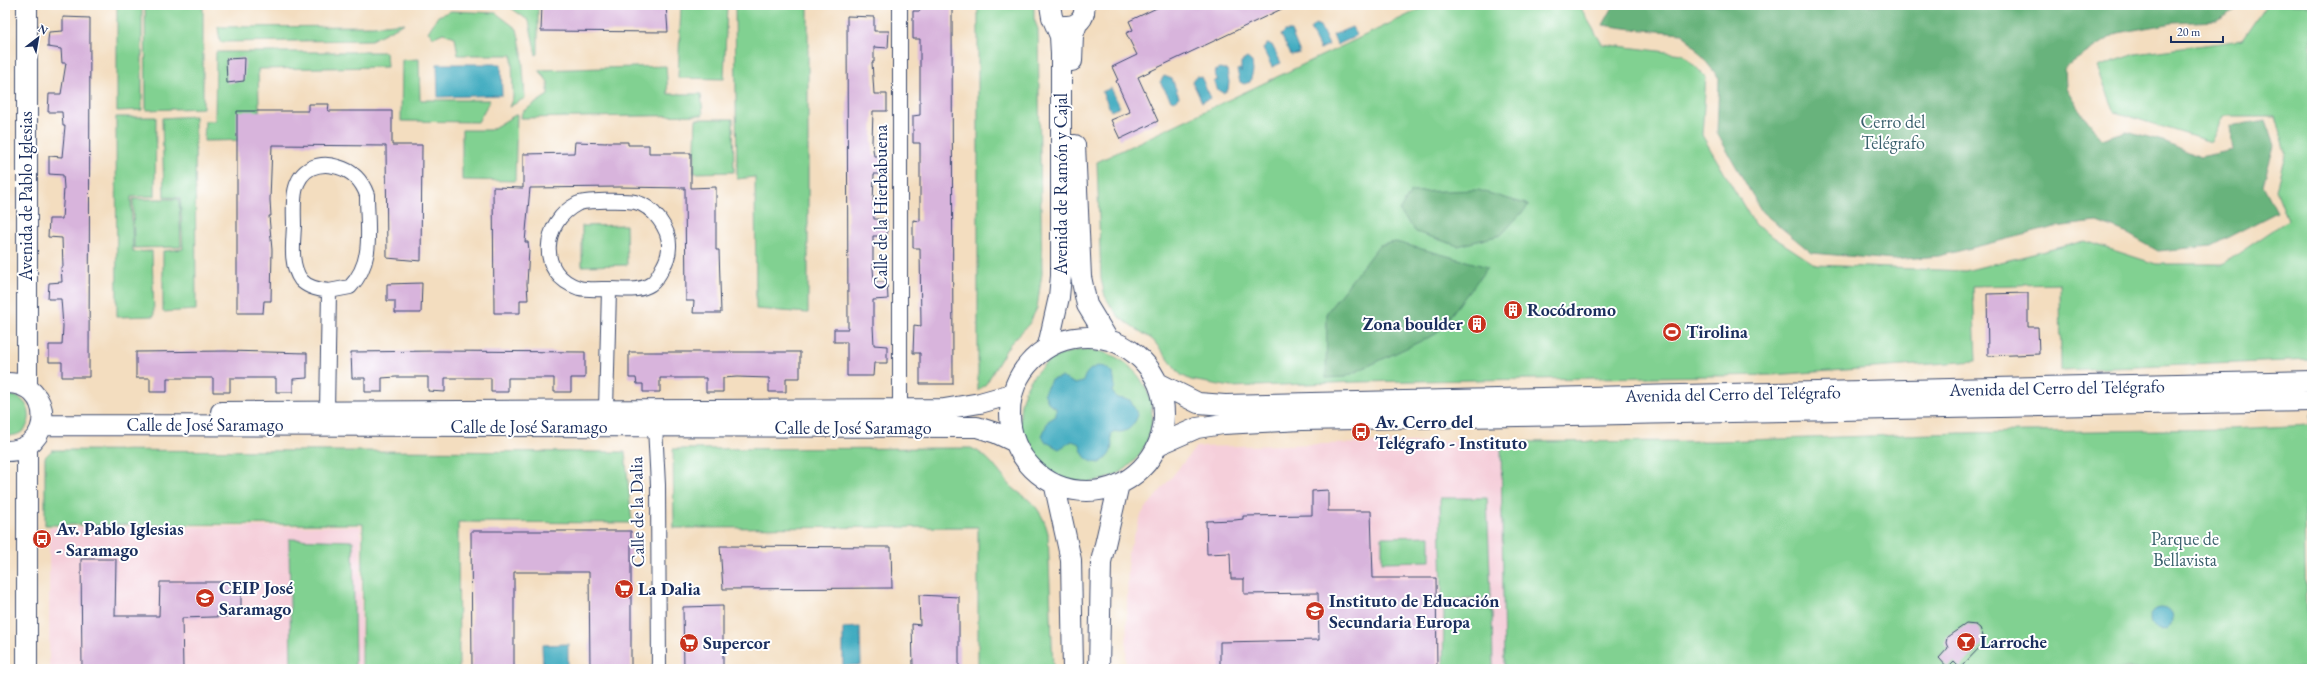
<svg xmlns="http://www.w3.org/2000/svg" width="2317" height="674" viewBox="0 0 2317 674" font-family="'EB Garamond',serif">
	<rect width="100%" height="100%" fill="#fff"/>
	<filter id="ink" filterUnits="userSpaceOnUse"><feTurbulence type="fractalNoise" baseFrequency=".025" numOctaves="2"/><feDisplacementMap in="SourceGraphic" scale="8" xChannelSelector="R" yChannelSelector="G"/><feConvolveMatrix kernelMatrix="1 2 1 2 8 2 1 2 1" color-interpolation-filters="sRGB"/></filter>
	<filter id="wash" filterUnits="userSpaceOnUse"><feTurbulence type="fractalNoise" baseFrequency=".012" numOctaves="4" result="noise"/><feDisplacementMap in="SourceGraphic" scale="16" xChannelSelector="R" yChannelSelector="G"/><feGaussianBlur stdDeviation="0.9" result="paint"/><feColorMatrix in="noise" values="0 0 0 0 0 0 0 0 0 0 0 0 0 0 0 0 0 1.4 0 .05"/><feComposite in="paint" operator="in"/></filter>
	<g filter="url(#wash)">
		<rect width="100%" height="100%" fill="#f3ddbf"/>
		<path fill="#f5cfda" d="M1501 440 1504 669H1126L1128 553 1142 513 1196 447Z
			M361 526V669H49V527Z"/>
		<path fill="#81d191" stroke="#4e8078" d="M117 5H142V110L117 111Z
			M145 5H203V108L146 110Z
			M507 5H538V54L536 55 529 21Z
			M681 5 727 6 724 79 678 78Z
			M735 5H808V313L756 309 755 177 737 179Z
			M978 5H1034V19L1038 29 1042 273 1037 308 1029 324 1009 345 986 384 978 391Z
			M1429 5H1579L1602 44 1683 54 1706 77 1702 135 1755 225 1816 265 1965 271 2085 241 2156 264H2223L2288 220 2276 189 2286 152 2276 116H2223L2211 142 2115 112 2097 67 2136 54 2242 40 2266 5H2312V360L2061 370 2060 284 1973 286 1976 361 1772 375 1357 382 1231 387 1191 380 1181 375 1153 340 1120 318 1112 308 1105 296 1101 279 1097 162Z
			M451 11 496 13 517 29 522 52 525 98 509 107 513 97 512 55H458L455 37 443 33 434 37 428 32 438 16Z
			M405 23 371 40 220 42 218 27 374 26Z
			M216 52H386L387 67 258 69 260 140 204 141 205 121H215Z
			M419 59 420 100H490L478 122 401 121 402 60Z
			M666 66 668 94H701L703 115 521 118 522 112 548 95V82L539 70Z
			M517 114 515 181 462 180V130H490Z
			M195 116 196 310 163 312V251L183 249 180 198 164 197 162 118Z
			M116 117H156L155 196 131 197 133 252 152 251 154 316 117 317Z
			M696 119H733L734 172 694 173Z
			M133 199H179L181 247 134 248Z
			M626 225 627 265 582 266V226Z
			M1020 416a66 66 0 1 1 132 0a66 66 0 1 1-132 0Z
			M9 395C39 398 34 441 5 435V396Z
			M2310 414 2312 415V503L2304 504 2307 669H1504L1501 442 1717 441 1962 433 2230 429 2310 425Z
			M971 448C990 456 997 471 1011 486 1019 494 1032 500 1038 510 1043 517 1046 525 1048 533L1053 669H978V527L674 528 673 449Z
			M52 450 625 452 632 523 458 522 459 669H362L363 524 45 525V457Z
			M1440 498H1487L1491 598 1442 601Z
			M1430 536V561L1382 562V537Z
			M289 539 353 541 355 669H291Z
			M1444 609H1492L1493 669H1443Z"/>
		<path fill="#68b37b" stroke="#42716c" d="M1614 5H2243L2216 21 2173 23 2117 33 2065 67 2066 88 2081 112 2102 139 2127 131 2166 142 2200 157 2233 150 2230 126 2265 120 2274 146 2263 185 2277 212 2211 246 2158 251 2128 234 2097 222 2055 227 1939 256 1893 260 1812 253 1762 212 1717 133 1719 78 1683 33 1632 29 1603 25Z
			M1478 190 1529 205 1501 235 1458 246 1416 232 1399 211 1411 192Z
			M1396 242 1488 267 1436 334 1345 377 1326 378 1327 312 1379 245Z"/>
		<path fill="#41abc0" stroke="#2e6d8f" d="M1315 24 1320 26 1329 45 1320 49 1310 29Z
			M1352 27 1356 34 1354 37 1337 45 1333 35Z
			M1285 31H1291L1300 53 1291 55 1281 35Z
			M1267 44 1272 45 1281 63 1272 67 1263 49Z
			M1247 58 1252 62 1253 71 1250 82 1244 84 1240 82 1237 70 1240 69 1241 72V62Z
			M437 64H501L502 95 438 97Z
			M1220 68 1227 70 1229 82 1228 90 1223 93 1218 90 1214 82 1216 80 1218 81 1214 72Z
			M1164 76 1172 79 1179 97 1175 101 1171 100 1160 82Z
			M1196 76 1201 77 1211 98 1202 102 1192 81Z
			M1111 88 1120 107 1111 111 1102 92Z
			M1098 366 1105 367 1113 373 1115 387 1112 392 1117 398 1130 400 1138 415C1134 426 1126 435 1114 431L1111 435C1113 449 1112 456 1099 463 1087 462 1082 456 1080 444L1072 441 1059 449 1046 442 1042 436 1048 421 1056 416V408L1049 404 1044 393 1051 380 1061 377 1075 384 1083 382C1085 373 1089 369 1098 366Z
			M2150 619a11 11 0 1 1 22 0a11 11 0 1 1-22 0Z
			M860 627 861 665 843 666V628Z
			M568 644V669H543L542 645Z"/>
		<g id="blocks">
			<path fill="#d8b4dc" d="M542 5H666L668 32 541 31Z
				M920 5H952L953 384H920V353H913L914 325 921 326 920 248H913V220L920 221V143H913V116L920 115V39H913V11H920Z
				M1163 5H1290L1138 77 1158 121 1120 139 1111 120 1130 112 1116 81 1118 80 1112 67 1137 55 1126 33 1133 30 1129 21Z
				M847 16 874 17V31H889L888 48 874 47V62H872L874 94H887V111H873L872 142 874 156H886V174H874L873 205 874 219H887V236H873V268L874 282H887L888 299 873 300V326L874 345 887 346V363H874L873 376H847V342H834V329H848Z
				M63 17 90 18 89 377H62V362H49V345H62L63 326 61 299H48L49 283 62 282 61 267H63L62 238 48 237 49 219H62L64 188 63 175 49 174V156L62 157 65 126H63L62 112H48L49 94H61L66 63H62L61 49 48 47V40L49 32 63 31Z
				M245 58 244 81 227 83 226 59Z
				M308 104H329L328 111H392V145H422L421 261 387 258 386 146 272 145 270 200 271 216H269L272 250 271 301H264L263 313H237V111H308Z
				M575 142 607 143V142H628V145H649V153H691V188L716 187V250H719L721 313H693L694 301H686L685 188 619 187 530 188 525 242H528L529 250 527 284 528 300H520V313H494L493 187 523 188V154L574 153Z
				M422 283 421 313H395V301H387V284Z
				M2028 293V327H2038L2039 354 1988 356 1987 294Z
				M227 351 307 353V378L293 379V392H276V378H230V392H213V378H167V392H150V378H136V352Z
				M438 351 585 352V378H571V392H554V378H508V392H491V378H445V392L428 391V377H396L382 378V392H365V378H352L351 352Z
				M629 352H800V378H786V392H769V378L737 377 723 378V392H706V378H660V392H643V384H637L636 378H629Z
				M1328 490V511H1371L1373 578H1436L1437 669H1220V642L1319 640 1318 593 1244 594V579H1231L1230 553 1207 554 1206 521 1235 520 1243 519V516L1312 515V491Z
				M471 531H631V669H590L589 572H514V669H472Z
				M720 546 891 547 892 588 723 589Z
				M81 559H116L115 616H159L160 582H241V616L182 618 183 669H82Z
				M919 595 959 597V669H919V666H913L912 624 920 625Z
				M723 606V669H684L683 607Z
				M1966 624 1976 625 1980 628 1983 636 1982 645 1960 668 1954 662 1948 668 1939 658 1948 648 1946 643 1947 637Z"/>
		</g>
	</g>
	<g filter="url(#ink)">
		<use href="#blocks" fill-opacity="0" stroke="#3b496d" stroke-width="1"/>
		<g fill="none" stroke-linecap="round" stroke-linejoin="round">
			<g stroke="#3b496d" stroke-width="16">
				<path id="street" d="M900 5V409
					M606 410 609 289C622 289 639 292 651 284 656 281 660 273 663 267 666 262 669 254 669 247 670 229 653 206 635 202 626 200 584 200 577 204 542 222 536 274 579 288 587 290 600 289 609 289
					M327 411 329 291 350 287C375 261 367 228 367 195 362 181 353 171 338 167 329 164 320 164 311 168 290 179 294 206 294 226 293 244 290 265 301 280 308 288 320 290 329 291
					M655 427 658 485 659 669"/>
			</g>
			<g stroke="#3b496d" stroke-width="22">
				<path id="secondary" d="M27 5V387
					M1064 26C1078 27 1086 18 1084 5
					M1072 61 1073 35 1077 24
					M1075 145 1081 277 1087 305 1107 338
					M1010 414a77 77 0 1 1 154 0a77 77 0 1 1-154 0Z
					M1048 346 1059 297 1061 276V54L1060 36 1052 17 1050 5
					M5 383C55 381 55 452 5 451
					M1158 383 1198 403 1225 405 2312 381
					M221 412 944 409 980 403 1012 394
					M42 425 977 427 996 433 1013 441
					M1158 445 1197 428 1223 424 1302 420 2312 401
					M27 446V669
					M1055 487 1071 560 1073 669
					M1099 669 1101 562 1119 484"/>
			</g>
			<use href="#street" stroke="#fff" stroke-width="14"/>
			<use href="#secondary" stroke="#fff" stroke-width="20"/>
		</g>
	</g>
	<defs>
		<g id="building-disc" transform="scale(1)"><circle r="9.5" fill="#c8321e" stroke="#fff"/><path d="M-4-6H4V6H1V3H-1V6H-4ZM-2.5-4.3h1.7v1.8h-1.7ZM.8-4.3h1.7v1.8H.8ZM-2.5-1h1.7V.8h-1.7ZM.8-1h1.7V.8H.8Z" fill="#fff"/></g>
		<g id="stadium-disc" transform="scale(1)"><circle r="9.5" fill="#c8321e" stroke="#fff"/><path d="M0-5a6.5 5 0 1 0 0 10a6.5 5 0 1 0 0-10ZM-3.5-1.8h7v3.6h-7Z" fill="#fff"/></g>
		<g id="bus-disc" transform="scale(1)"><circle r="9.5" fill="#c8321e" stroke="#fff"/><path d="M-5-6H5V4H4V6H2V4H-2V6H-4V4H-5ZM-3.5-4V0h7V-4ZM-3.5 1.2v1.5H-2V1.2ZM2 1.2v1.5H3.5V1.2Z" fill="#fff"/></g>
		<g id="supermarket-disc" transform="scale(1)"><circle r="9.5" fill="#c8321e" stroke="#fff"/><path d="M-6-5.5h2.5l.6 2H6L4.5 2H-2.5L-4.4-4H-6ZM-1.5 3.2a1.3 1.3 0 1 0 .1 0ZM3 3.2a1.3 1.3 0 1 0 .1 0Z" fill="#fff"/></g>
		<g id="school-disc" transform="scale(1)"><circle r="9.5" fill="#c8321e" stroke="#fff"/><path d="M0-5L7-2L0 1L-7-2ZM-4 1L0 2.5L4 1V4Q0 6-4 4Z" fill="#fff"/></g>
		<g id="bar-disc" transform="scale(1)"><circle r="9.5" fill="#c8321e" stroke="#fff"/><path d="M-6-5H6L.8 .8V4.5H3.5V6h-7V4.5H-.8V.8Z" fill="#fff"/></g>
	</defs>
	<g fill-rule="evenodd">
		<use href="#building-disc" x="1513" y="310"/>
		<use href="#building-disc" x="1477" y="324"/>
		<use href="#stadium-disc" x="1672" y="332"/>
		<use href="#bus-disc" x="1361" y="432"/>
		<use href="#bus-disc" x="42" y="539"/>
		<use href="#supermarket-disc" x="624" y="589"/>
		<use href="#school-disc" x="205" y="598"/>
		<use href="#school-disc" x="1315" y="611"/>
		<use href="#bar-disc" x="1966" y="642"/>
		<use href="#supermarket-disc" x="689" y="643"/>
	</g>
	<g text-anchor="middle" stroke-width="4" stroke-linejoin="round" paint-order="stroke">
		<g font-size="18" fill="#3a606d" stroke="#fff">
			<text x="1893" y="128">Cerro del<tspan x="1893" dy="21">Telégrafo</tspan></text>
			<text x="2185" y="545">Parque de<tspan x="2185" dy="21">Bellavista</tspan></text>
		</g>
		<g font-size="18" fill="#1b2f5e" stroke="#fff">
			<text transform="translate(1061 184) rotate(-90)" y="6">Avenida de Ramón y Cajal</text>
			<text transform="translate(26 196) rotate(-90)" y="6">Avenida de Pablo Iglesias</text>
			<text transform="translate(881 207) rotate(-90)" y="6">Calle de la Hierbabuena</text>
			<text transform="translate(2057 388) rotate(-1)" y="6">Avenida del Cerro del Telégrafo</text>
			<text transform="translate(1733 394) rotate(-1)" y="6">Avenida del Cerro del Telégrafo</text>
			<text x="205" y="431">Calle de José Saramago</text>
			<text x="529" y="433">Calle de José Saramago</text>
			<text x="853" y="434">Calle de José Saramago</text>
			<text transform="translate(637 512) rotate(-91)" y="6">Calle de la Dalia</text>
		</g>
		<g font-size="18" font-weight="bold" fill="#1b2f5e" stroke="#fff" text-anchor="start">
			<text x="1527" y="316">Rocódromo</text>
			<text x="1463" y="330" text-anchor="end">Zona boulder</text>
			<text x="1686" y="338">Tirolina</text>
			<text x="1375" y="428">Av. Cerro del<tspan x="1375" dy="21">Telégrafo - Instituto</tspan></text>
			<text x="56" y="535">Av. Pablo Iglesias<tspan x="56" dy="21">- Saramago</tspan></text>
			<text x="219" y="594">CEIP José<tspan x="219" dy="21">Saramago</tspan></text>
			<text x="638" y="595">La Dalia</text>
			<text x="1329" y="607">Instituto de Educación<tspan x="1329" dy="21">Secundaria Europa</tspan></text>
			<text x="1980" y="648">Larroche</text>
			<text x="703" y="649">Supercor</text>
		</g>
	</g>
	<rect width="2317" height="674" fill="none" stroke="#fff" stroke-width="20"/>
	<g transform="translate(38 38) rotate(31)" stroke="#ffffff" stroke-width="3" paint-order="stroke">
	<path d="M0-3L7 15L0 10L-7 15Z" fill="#1b2f5e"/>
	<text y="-6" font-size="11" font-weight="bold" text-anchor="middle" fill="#1b2f5e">N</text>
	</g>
	<path d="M2171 36v6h52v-6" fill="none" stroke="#1b2f5e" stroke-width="2"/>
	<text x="2177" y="36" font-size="12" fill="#1b2f5e" stroke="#ffffff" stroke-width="3" paint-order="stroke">20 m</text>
</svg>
